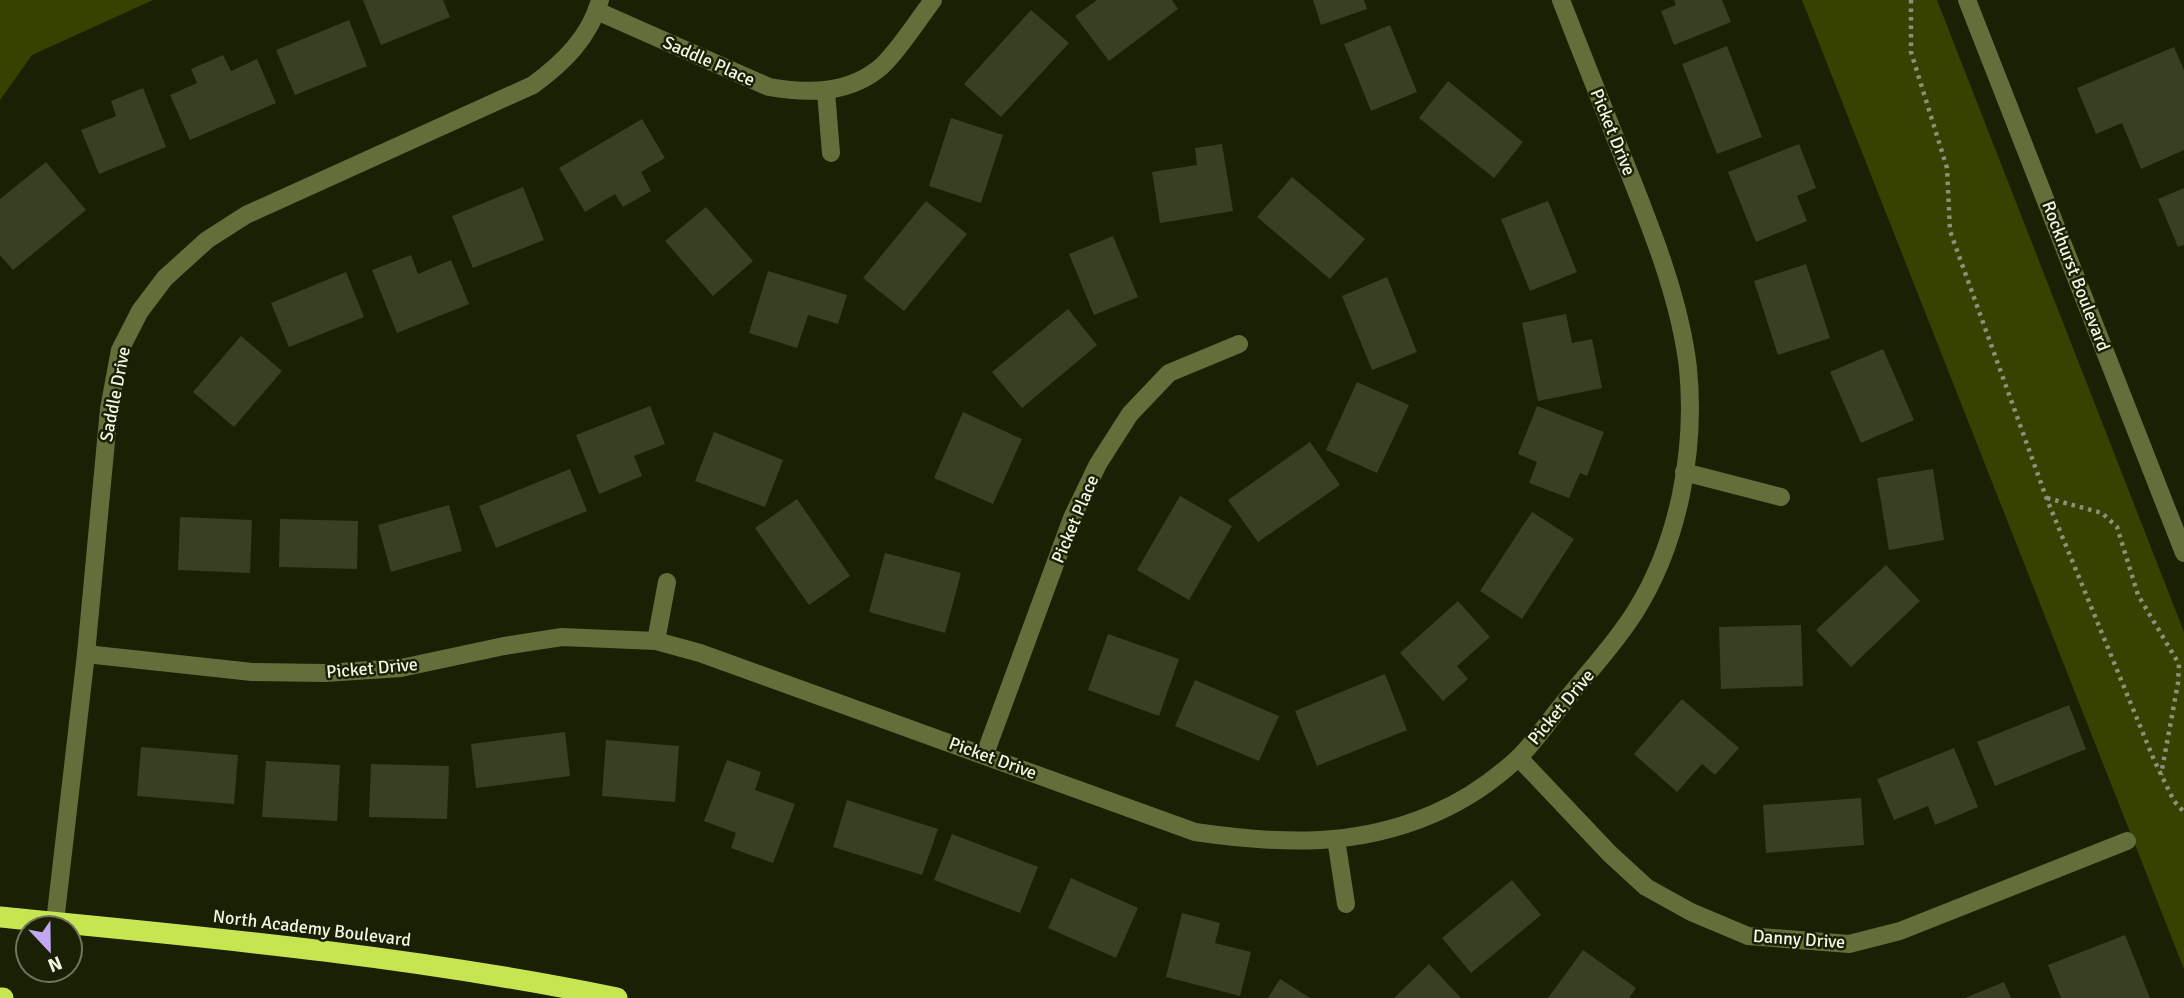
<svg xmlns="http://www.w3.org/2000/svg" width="2184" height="998" viewBox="0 0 2184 998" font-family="Signika,sans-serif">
	<rect width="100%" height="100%" fill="#1a2004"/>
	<path fill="#374200" d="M0 0H153L32 55 0 100Z
		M1802 0H1937L2184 632V969Z"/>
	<path fill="#383f23" d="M363 0H443L450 17 381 45Z
		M1097 0H1172L1178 9 1109 61 1075 16Z
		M1313 0H1364L1367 9 1321 25Z
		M1674 0H1722L1731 22 1674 45 1661 11 1676 5Z
		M1031 10 1069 43 1001 117 964 84Z
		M349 20 367 66 295 95 276 50Z
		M1390 25 1417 92 1371 111 1344 44Z
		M1727 46 1762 137 1717 154 1682 64Z
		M2174 47 2184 70V150L2141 169 2122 123 2096 134 2077 88Z
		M223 55 231 71 257 59 276 103 190 140 170 95 197 83 191 69Z
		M1448 81 1523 142 1494 178 1419 118Z
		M143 88 166 147 99 174 81 130 116 116 111 101Z
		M951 118 1003 135 981 203 929 186Z
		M642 119 665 158 641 172 651 191 623 207 615 194 585 212 559 168Z
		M1222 144 1233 211 1160 223 1152 172 1197 165 1195 148Z
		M1799 144 1816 188 1797 196 1807 221 1756 242 1728 172Z
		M46 162 86 210 13 270 0 255V199Z
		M1292 177 1365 239 1330 279 1257 217Z
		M523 187 544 240 473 268 452 216Z
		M2184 188V245L2178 247 2158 199Z
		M926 201 967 234 904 311 863 278Z
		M1548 201 1577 272 1530 291 1501 219Z
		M706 207 753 261 713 296 665 241Z
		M1113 236 1138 297 1094 315 1069 254Z
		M411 255 418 274 451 260 469 304 397 333 372 270Z
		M1806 264 1830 338 1778 355 1754 281Z
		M768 271 847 295 838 324 808 315 797 348 749 333Z
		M346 272 364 317 289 347 271 303Z
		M1387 277 1417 352 1372 370 1342 296Z
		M1068 309 1097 345 1022 408 992 372Z
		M1566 314 1572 343 1592 339 1602 388 1538 401 1522 323Z
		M241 336 282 371 234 427 193 392Z
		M1883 349 1914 420 1861 443 1830 372Z
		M1357 382 1409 405 1377 473 1326 450Z
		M650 406 665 444 634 456 642 476 599 494 576 435Z
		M1537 406 1604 432 1587 476 1580 473 1569 498 1529 483 1537 462 1518 454Z
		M963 412 1022 439 993 504 934 478Z
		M714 432 783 460 765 507 695 481Z
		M1310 442 1340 485 1258 542 1228 500Z
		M570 469 587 511 496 548 479 506Z
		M1933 469 1944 540 1889 550 1877 478Z
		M1180 496 1232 526 1189 600 1137 570Z
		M797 499 850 576 809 605 755 528Z
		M449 505 462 551 391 572 378 525Z
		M1532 512 1574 539 1522 619 1480 591Z
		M180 517 252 520 250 573 178 570Z
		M280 519 358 521 357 569 279 567Z
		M885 553 961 573 945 633 869 612Z
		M1886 565 1920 601 1851 667 1816 630Z
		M1458 601 1490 637 1457 666 1468 679 1443 701 1400 653Z
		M1801 625 1803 686 1721 689 1719 627Z
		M1108 634 1179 659 1159 716 1088 690Z
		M1385 674 1407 730 1317 766 1295 711Z
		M1195 680 1279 716 1259 761 1175 726Z
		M1682 699 1739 748 1715 775 1702 764 1677 792 1634 754Z
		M2069 705 2086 749 1995 786 1977 742Z
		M565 732 570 776 476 788 471 744Z
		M606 740 679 746 675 802 602 796Z
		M141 747 238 755 234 804 137 796Z
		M1954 748 1978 807 1935 825 1928 806 1894 820 1877 779Z
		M727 760 761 772 755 790 795 804 773 863 731 848 736 833 704 821Z
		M266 761 340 765 337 821 262 817Z
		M371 764 449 766 447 819 369 817Z
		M1861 798 1864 845 1766 853 1763 805Z
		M847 800 938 829 922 875 833 847Z
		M952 834 1038 867 1020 913 934 880Z
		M1071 878 1138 908 1116 958 1048 928Z
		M1512 880 1541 915 1471 973 1442 938Z
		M1182 913 1220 923 1215 943 1251 952 1240 996 1166 977Z
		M2125 935 2150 998H2061L2048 965Z
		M1583 950 1636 988 1629 998H1548Z
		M1429 964 1461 998H1394Z
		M1280 979 1310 998H1268Z
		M2004 982 2011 998H1965Z"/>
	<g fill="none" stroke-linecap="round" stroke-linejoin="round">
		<path stroke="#8b907a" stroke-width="4.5" stroke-dasharray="3.5 5" stroke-linecap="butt" d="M1911 0V52L1947 168 1950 231 2046 497 2154 760 2174 801 2184 812
			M2047 498 2102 513 2117 527 2138 595 2179 664 2178 683 2161 775"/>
		<path stroke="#636f3a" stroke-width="18" d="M1967 0 2184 553
			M597 11 769 87C809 94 851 94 883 65 901 47 918 20 933 0
			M826 92 831 153
			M1684 472 1781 497
			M656 641 667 582
			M86 654 252 672 325 673 401 668 504 646 562 637 656 641 700 653 1195 832C1278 844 1354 848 1433 814 1464 801 1492 782 1517 759 1535 742 1550 719 1566 700 1589 671 1615 644 1635 612 1679 542 1696 450 1688 368 1680 300 1653 233 1628 170 1606 114 1583 57 1561 0
			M985 754 1072 518 1098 464 1130 414 1169 373 1239 344
			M1519 758 1610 854 1646 887 1691 912 1748 936 1849 944 1900 931 2127 841
			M1336 839 1346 904
			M55 922 86 654 109 409 120 350 140 311 165 278 207 240 246 215 533 85C563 63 590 37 600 0"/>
		<path stroke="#c7e551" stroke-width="21" d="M0 917C206 937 414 956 617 998
			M0 998H3"/>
	</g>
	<g text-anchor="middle" stroke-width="5" stroke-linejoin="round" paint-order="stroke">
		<g font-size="18" fill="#f2f6e5" stroke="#1a2004">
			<text transform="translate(709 61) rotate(24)" y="6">Saddle Place</text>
			<text transform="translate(1613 132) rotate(68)" y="6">Picket Drive</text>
			<text transform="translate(2076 276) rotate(69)" y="6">Rockhurst Boulevard</text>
			<text transform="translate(115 394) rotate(-79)" y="6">Saddle Drive</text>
			<text transform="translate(1075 519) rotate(-67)" y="6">Picket Place</text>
			<text transform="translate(372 668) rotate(-5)" y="6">Picket Drive</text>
			<text transform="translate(1561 707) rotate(-50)" y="6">Picket Drive</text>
			<text transform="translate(993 758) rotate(20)" y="6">Picket Drive</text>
			<text transform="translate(312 928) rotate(7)" y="6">North Academy Boulevard</text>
			<text transform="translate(1799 939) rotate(4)" y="6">Danny Drive</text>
		</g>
	</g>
	<g transform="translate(49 949) rotate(158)"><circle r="33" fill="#1a2004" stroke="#70765e" stroke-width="2"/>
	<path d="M0-5L12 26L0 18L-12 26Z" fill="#c2a8f3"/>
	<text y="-10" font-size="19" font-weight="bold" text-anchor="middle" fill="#f2f6e5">N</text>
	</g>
</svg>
